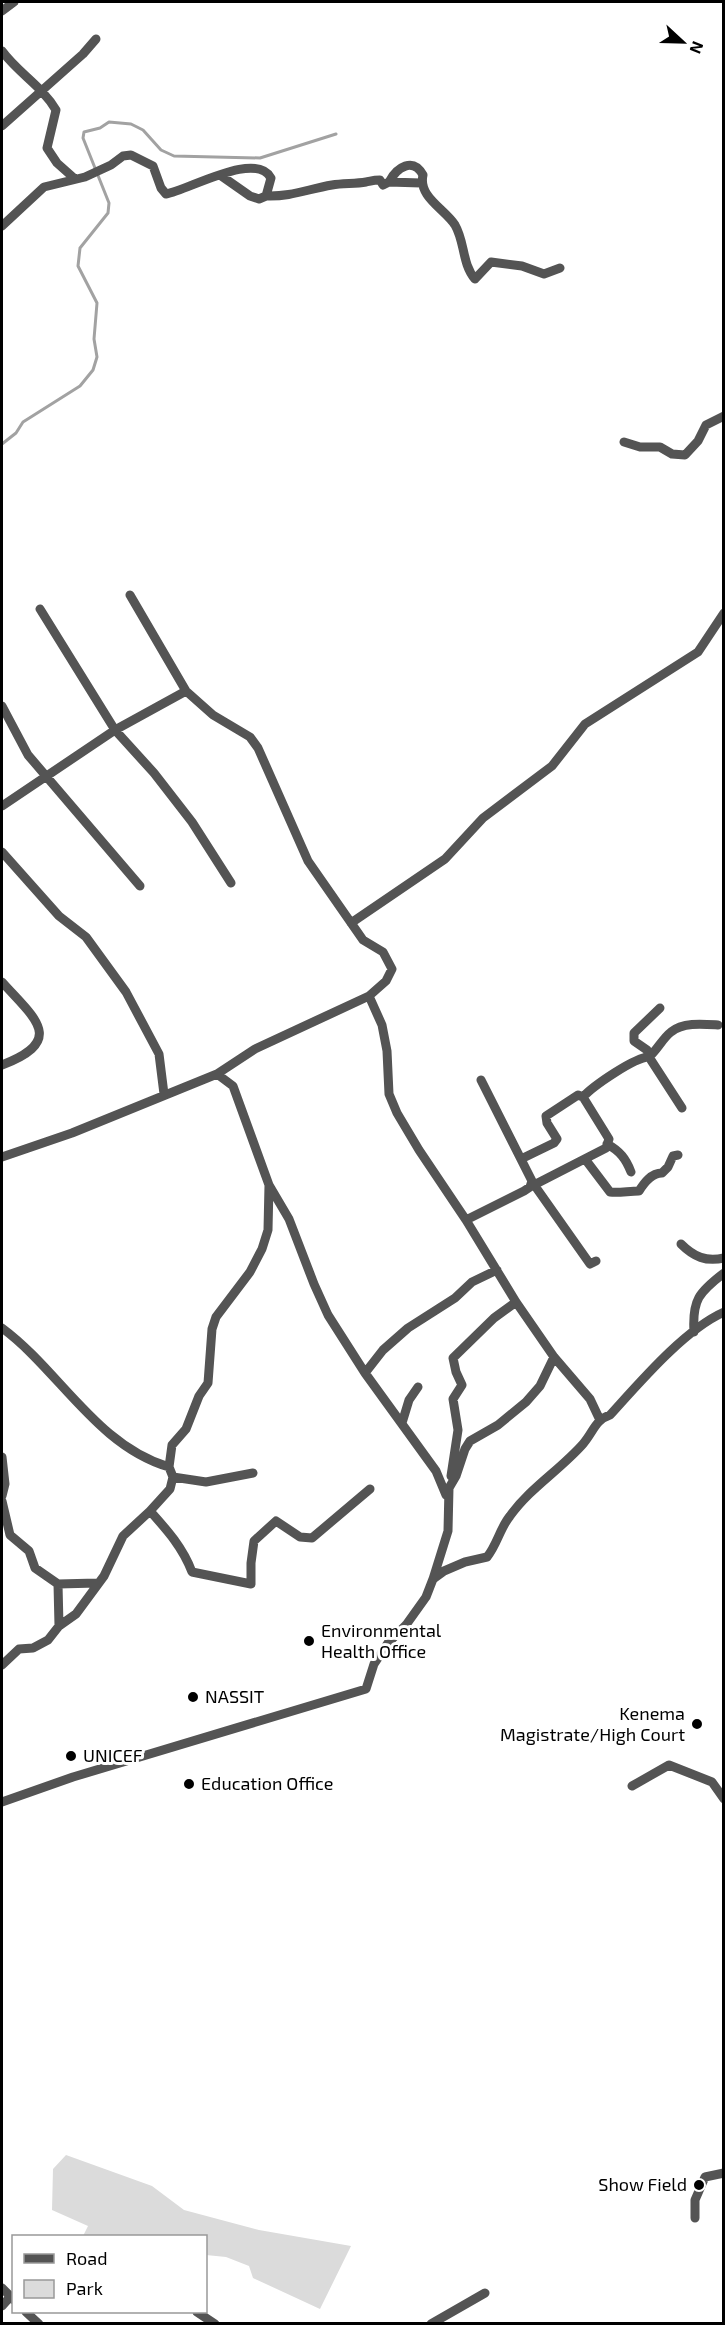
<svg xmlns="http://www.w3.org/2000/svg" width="725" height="2325" viewBox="0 0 725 2325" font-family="'Exo 2',sans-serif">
	<rect width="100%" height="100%" fill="#fff"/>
	<path fill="#dbdbdb" d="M66 2155 152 2186 184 2210 259 2230 351 2246 320 2309 253 2278 249 2266 226 2257 206 2255V2236H83L88 2226 52 2210 53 2169Z"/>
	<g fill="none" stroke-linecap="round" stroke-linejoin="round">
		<path stroke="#a2a2a2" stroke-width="3" d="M2 444 16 433 23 422 80 386 93 370 97 357 94 339 97 303 78 266 80 248 108 213 109 203 83 138 84 132 100 128 109 122 131 124 143 130 161 150 174 156 260 158 336 134"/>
		<path stroke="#545454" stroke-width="9" d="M2 11 14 2
			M2 51C18 73 42 86 56 110L47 148 57 163 75 179
			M2 126 83 54 96 39
			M421 183 389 182C397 167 413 157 423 175 418 197 445 209 455 225 465 242 462 264 475 279L491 262 522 266 544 274 560 268
			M266 196C291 197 308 189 332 185 343 183 355 184 366 182 371 181 374 180 380 180L383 185 389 182
			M2 226 44 187 85 177 111 165 123 156 131 155 153 166 161 188 166 194C189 190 256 150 271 178L266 196 259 199 250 196 220 175
			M624 442 640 447H660L672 454 685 455 698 441 706 425 724 416
			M40 609 115 730 154 773 192 822 231 883
			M2 706 28 755 140 886
			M2 806 115 730 186 691
			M2 852 59 916 86 937 126 992 159 1054 164 1094
			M351 923 445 859 483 818 552 766 585 724 698 652 724 613
			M2 982C34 1018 67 1040 2 1065
			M369 996 382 1025 387 1051 389 1094 397 1113 419 1150 466 1220 516 1302 554 1357 590 1399 599 1418
			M660 1008 634 1033V1041L647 1050 649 1057C657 1050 663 1038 671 1032 683 1022 703 1024 718 1025
			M217 1074 233 1086 269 1185 289 1219 314 1284 328 1315 365 1373 383 1350 408 1328 455 1298 472 1282 497 1270
			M583 1097C593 1086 635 1057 649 1057L682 1108
			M607 1144C620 1151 626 1159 631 1172
			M2 1157 72 1133 217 1074 255 1049 369 996 386 981 392 969 383 952 363 940 308 861 258 748 250 737 213 715 186 691 130 595
			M521 1159 554 1143 557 1139 547 1123 546 1116 578 1095 583 1097 609 1139 606 1148 530 1187
			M585 1159 610 1192C619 1193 629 1191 639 1191 644 1183 651 1173 662 1173L668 1167 673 1156 678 1155
			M535 1186 590 1264 596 1261
			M466 1220 524 1191 530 1187 532 1181 481 1080
			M681 1244C694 1257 706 1262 724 1258
			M2 1328C59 1370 97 1446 169 1467L173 1477 206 1482 253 1473
			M694 1332C692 1300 699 1292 724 1273
			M365 1373 436 1471 446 1495
			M402 1423 409 1400 418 1387
			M2 1457 5 1484 2 1496
			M169 1467 172 1445 186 1429 199 1396 208 1383 212 1329 216 1317 250 1272 262 1249 268 1230 269 1185
			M451 1476 458 1430 453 1399 462 1385 456 1372 453 1358 494 1318 516 1302
			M173 1477 170 1489 150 1511C168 1531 183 1548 192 1572L251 1584V1563L254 1541 276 1521 300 1537 312 1538 370 1489
			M2 1501 10 1535 29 1551 35 1568 58 1584
			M433 1579 448 1531 449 1488 456 1476 465 1449 470 1441 498 1425 526 1402 540 1386 554 1357
			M59 1626 58 1584 97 1583
			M2 1665 19 1649 33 1648 48 1640 59 1626 76 1614 104 1576 123 1536 150 1511
			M632 1786 669 1765 712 1782 724 1799
			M2 1802 73 1777 366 1689 374 1664 388 1643 406 1625 426 1597 433 1579 444 1571 465 1562 487 1557C497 1545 500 1528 510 1516 530 1488 560 1470 583 1444 594 1431 595 1420 610 1415 640 1382 684 1330 724 1312
			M695 2218V2200L705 2177 724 2173
			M2 2288 14 2300
			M2 2306 10 2297
			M26 2312 39 2324
			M197 2312 215 2324
			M431 2324 485 2293"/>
	</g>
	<g fill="#000" stroke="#fff" stroke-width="2">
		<circle cx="309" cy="1641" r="6"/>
		<circle cx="193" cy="1697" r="6"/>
		<circle cx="697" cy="1724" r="6"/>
		<circle cx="71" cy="1756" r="6"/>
		<circle cx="189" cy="1784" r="6"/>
		<circle cx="699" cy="2185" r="6"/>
	</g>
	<g text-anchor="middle" stroke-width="6" stroke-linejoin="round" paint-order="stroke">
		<g font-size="18" fill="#000" stroke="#fff" text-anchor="start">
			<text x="321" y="1637">Environmental<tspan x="321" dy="21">Health Office</tspan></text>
			<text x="205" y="1703">NASSIT</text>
			<text x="685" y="1720" text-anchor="end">Kenema<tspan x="685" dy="21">Magistrate/High Court</tspan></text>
			<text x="83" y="1762">UNICEF</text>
			<text x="201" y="1790">Education Office</text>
			<text x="687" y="2191" text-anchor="end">Show Field</text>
		</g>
	</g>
	<rect width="725" height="2325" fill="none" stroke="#000000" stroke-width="6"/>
	<rect x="12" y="2235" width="195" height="78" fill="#ffffff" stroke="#999999" stroke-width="1.5"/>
	<rect x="24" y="2254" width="30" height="9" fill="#545454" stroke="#999999" stroke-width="1.5"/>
	<text x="66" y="2265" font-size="18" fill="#000000">Road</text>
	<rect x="24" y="2280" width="30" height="18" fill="#dbdbdb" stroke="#999999" stroke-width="1.5"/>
	<text x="66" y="2295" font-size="18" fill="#000000">Park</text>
	<g transform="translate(683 42) rotate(112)" stroke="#ffffff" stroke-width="4.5" paint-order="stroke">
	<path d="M0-4.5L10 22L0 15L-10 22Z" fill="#000000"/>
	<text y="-9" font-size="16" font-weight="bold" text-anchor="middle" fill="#000000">N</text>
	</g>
</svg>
